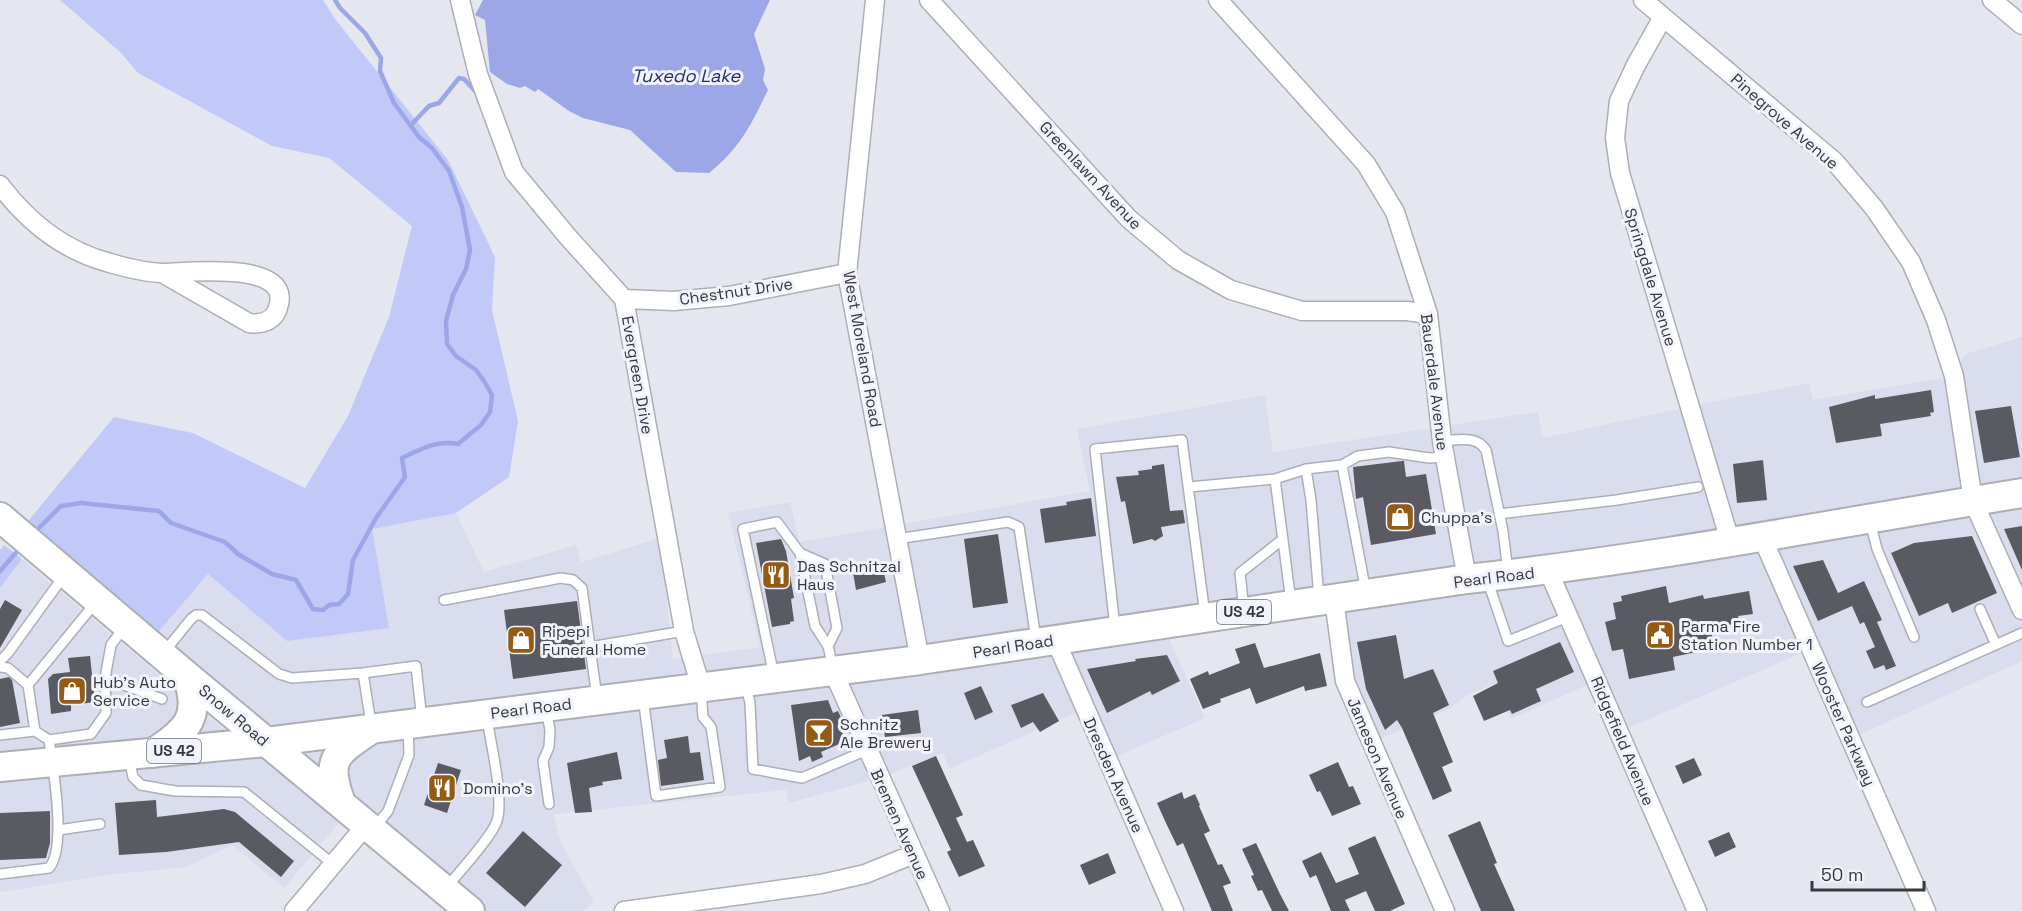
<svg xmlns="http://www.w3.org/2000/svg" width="2022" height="911" viewBox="0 0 2022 911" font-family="'Space Grotesk',sans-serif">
	<rect width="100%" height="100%" fill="#e5e7f0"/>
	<path fill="#dadded" d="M2022 337V661L1850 739 1811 649 1619 732 1596 681 1511 719 1496 683 1471 693 1449 709 1371 743 1350 694 1332 584 1157 612 1205 718 1108 760 1085 709 949 769 943 753 880 778 789 803 786 790 553 814 561 843 594 902 583 911H484L155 636 208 574 287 641 389 627 371 529 456 513 484 572 576 545 581 562 660 538 673 659 760 647 728 513 790 502 800 542 1090 491 1077 429 1265 395 1273 452 1538 412 1543 438 1706 403 1809 383 1813 400 1953 376 1965 354Z
		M22 559 230 735 0 753V588Z
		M268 753 344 817 284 888 232 845 187 867 115 874 0 892V781Z"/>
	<path fill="#c0c9f8" d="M60 0H323L335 19 448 160 495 257 492 310 518 421 509 477 456 513 372 529 389 628 287 641 208 574 155 636 24 526 114 417 193 433 305 488 348 416 389 317 412 226 329 158 272 146 138 73 121 53Z
		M4 545 22 559 0 588V550Z"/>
	<path fill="#9ca7e7" d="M483 0H770L754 34 765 69 763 80 768 90C751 125 740 148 709 173L676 172 630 130 583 118 569 111 538 89 535 92 525 86 520 88 507 84 490 72 485 20 475 15Z"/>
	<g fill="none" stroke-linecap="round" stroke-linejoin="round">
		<path stroke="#9ca7e7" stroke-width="4.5" d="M411 125 429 106 439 103 459 78 464 79 476 92
			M34 533 61 506 81 503 159 511 171 523 225 542 238 554 272 574 296 580 313 609 323 610 329 605 339 604 348 594 353 560 376 518 405 477 402 458C421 449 437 440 458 444L481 425 490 412 492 395 484 381 476 370 456 356 447 344 446 321 453 295 466 269 470 250 462 207 449 171 432 148 419 137 394 103 380 71 381 58 365 33 340 8 335 0
			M0 571 20 548"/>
	</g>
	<path fill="#595a62" d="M1931 390 1934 412 1930 413 1931 416 1880 424 1882 436 1836 443 1829 407 1875 395V399Z
		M2011 406 2020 457 1984 463 1975 411Z
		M1763 460 1767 500 1737 503 1733 464Z
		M1402 461H1404L1406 477 1426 474 1436 534 1371 545 1363 497 1356 499 1353 467Z
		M1164 464 1170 511 1183 510 1185 523 1161 527 1163 536 1155 541 1152 539 1133 544 1125 501 1121 502 1116 477 1139 475 1138 471 1152 469V466Z
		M1091 498 1096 536 1045 543 1040 509 1067 505 1066 502Z
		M2022 526V570L2004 529Z
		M998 534 1008 603 973 608 964 539Z
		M1972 536 1997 593 1952 613 1948 603 1919 616 1891 553 1914 543Z
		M781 539 786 551 794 598 791 599 794 621 790 622V624L772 627 756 543Z
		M1823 560 1838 593 1864 581 1882 620 1877 622 1896 666 1886 670 1884 665 1874 669 1866 651 1875 647 1864 622 1860 624 1852 606 1818 621 1793 566Z
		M864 564 865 567 882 564 886 582 856 590 852 567Z
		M1666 586 1669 603 1703 595 1704 599 1749 591 1753 614 1738 616 1740 623 1710 628 1715 648 1673 657 1675 670 1629 679 1623 649 1612 651 1605 622 1616 619 1613 603 1622 601 1621 596Z
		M5 600 22 610 0 648V609Z
		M577 601 586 669 513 679 504 610Z
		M1396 635 1404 679 1433 669 1449 705 1433 713 1453 762 1442 767 1452 791 1433 800 1402 728 1397 720 1385 730 1366 689 1357 642Z
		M1560 642 1574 672 1536 689 1541 701 1512 714 1510 710 1484 721 1473 696 1498 683 1493 671Z
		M1255 643 1264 668 1320 653 1327 686 1305 691 1304 686 1256 704 1250 688 1220 699 1221 702 1203 709 1190 679 1208 671 1209 675 1240 663 1235 649Z
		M1167 655 1180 681 1152 695 1150 691 1107 713 1087 669 1136 661 1135 659Z
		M90 656 95 702 71 705V711L51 714 48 679 53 674 70 672 68 658Z
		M9 677 12 680 20 723 0 727V679Z
		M981 686 993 712 975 720 964 693Z
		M1043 693 1059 721 1040 732 1033 722 1021 728 1011 705Z
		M828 700 833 713 838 711 844 724 839 726 846 741 821 752 823 757 812 762 810 756 799 761 791 705Z
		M918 710 921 733 885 737 882 715Z
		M688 736 690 753 700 752 704 780 661 786 658 760 667 758 664 740Z
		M617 752 622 779 602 782 603 785 589 788 592 812 575 813 567 763Z
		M936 756 963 815 956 818 967 842 973 840 985 866 959 877 947 852 951 850 912 766Z
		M1694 758 1702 775 1683 784 1675 766Z
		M1338 762 1349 787 1353 786 1361 804 1332 816 1320 791 1317 792 1309 775Z
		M438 763 461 770 447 813 424 805Z
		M1182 792 1184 799 1195 794 1200 805 1199 806 1210 831 1204 834 1218 865 1222 864 1231 883 1223 886 1233 911H1212L1183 843 1177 846 1165 821 1157 803Z
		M156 800 157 817 224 809 235 812 294 861 281 877 239 842 166 852 119 855 115 803Z
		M50 811V843L46 858 0 860V813Z
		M1480 821 1497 863 1494 864 1515 911H1481L1448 835Z
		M523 831 562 865 525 907 486 873Z
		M1729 832 1736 847 1715 857 1708 841Z
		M1375 836 1405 904 1390 911H1375L1366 891 1345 900 1350 911H1331L1316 875 1310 878 1302 861 1321 852 1336 883 1359 874 1348 848Z
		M1256 843 1280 894 1289 911H1272L1262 890 1258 891 1251 876 1254 875 1242 849Z
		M1108 853 1116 873 1089 885 1080 865Z"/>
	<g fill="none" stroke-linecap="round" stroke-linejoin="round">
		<g stroke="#adafb7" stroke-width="12">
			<path id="lane" d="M1442 441C1458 440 1476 435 1486 450L1503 531 1508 572
				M1342 465 1366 592
				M1306 469 1311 500 1319 598
				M1275 479 1291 602
				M1189 487 1275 479 1306 469 1342 465 1358 456 1389 452 1429 458 1445 457
				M1499 514 1617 500 1698 487
				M1870 521 1877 549 1914 637
				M897 539 1008 522 1019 527 1036 639
				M800 553 825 564 837 628 828 646
				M1487 579 1508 641 1570 616
				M444 600 561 578 573 580 582 588 597 698
				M1980 609 1996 645
				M1244 610 1240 573 1283 539
				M1115 627 1095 449 1182 440 1205 615
				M590 647 684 631
				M165 651 191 619 196 615H202L279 674 292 678 363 673 416 666 422 720
				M0 661 8 653 63 577
				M0 667 8 668 28 685
				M363 673 371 724
				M774 676 743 529 777 522 800 553 815 626 828 646 833 668
				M105 678 162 699
				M746 686 750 703 753 769 802 778 867 750
				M643 697 656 796 720 787 711 727 703 717 701 690
				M1867 702 2022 633
				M546 709 550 730 549 747 543 761 549 804
				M0 735 35 731 28 685 96 602
				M49 740 91 734 106 713 105 678 111 645 125 626
				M129 758 133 777 141 785 175 791 244 792 333 864
				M375 827 388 811 409 755 408 726
				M58 830 100 824
				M0 874 49 868C67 848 53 767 49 740L35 731
				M446 888C459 872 491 838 497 821 504 797 491 745 487 719"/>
		</g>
		<g stroke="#adafb7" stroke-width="21">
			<path id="street" d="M460 0 478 74 514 172 568 237 624 299 684 631 701 687
				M875 0 847 273 920 660
				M929 0 1129 219 1178 260 1231 290 1302 311H1407L1428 314
				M1218 0 1366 164 1395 212 1428 314 1442 441 1467 579
				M1643 0 1835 162 1874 208 1911 262 1936 320 1954 376 1973 501 2022 610
				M1992 0 2022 25
				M1663 17 1636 65 1619 101 1615 138 1620 173 1730 541
				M0 185C28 222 64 251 110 263 127 268 148 273 165 273 188 272 289 261 279 304 276 320 264 325 249 323L162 273
				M624 299 674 301 729 296 847 273
				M1762 537 1926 911
				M1548 570 1697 911
				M1334 599 1345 681 1445 911
				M1055 639 1174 911
				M833 671 940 911
				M294 911 367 824
				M624 911 821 884 865 874 914 854"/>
		</g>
		<g stroke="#adafb7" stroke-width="32">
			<path id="primary" d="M0 517 187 676 470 911
				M153 753C187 731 202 717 187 676
				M0 767 266 742 920 660 1467 579C1653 559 1837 523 2022 493
				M341 803C325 760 334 754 370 730"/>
		</g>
		<use href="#lane" stroke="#fff" stroke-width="9"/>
		<use href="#street" stroke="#fff" stroke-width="18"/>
		<use href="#primary" stroke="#fff" stroke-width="28"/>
	</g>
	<defs>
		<g id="shop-square" transform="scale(1.5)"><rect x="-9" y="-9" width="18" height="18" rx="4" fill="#935b14" stroke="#f2f4fd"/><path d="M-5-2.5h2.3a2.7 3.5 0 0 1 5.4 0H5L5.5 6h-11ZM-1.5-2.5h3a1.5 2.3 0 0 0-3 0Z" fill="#fff"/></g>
		<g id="restaurant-square" transform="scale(1.5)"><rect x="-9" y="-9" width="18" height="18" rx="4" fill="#935b14" stroke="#f2f4fd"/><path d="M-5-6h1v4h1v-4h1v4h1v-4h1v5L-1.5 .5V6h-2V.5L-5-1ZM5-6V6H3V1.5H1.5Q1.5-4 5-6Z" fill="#fff"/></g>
		<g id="civic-square" transform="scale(1.5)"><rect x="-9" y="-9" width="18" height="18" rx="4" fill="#935b14" stroke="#f2f4fd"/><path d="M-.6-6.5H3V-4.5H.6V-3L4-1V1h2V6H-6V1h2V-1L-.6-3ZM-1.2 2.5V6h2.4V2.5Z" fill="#fff"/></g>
		<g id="bar-square" transform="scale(1.5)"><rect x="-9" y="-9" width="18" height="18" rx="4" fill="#935b14" stroke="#f2f4fd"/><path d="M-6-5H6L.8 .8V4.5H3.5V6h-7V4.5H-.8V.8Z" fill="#fff"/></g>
	</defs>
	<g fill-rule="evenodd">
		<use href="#shop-square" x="1400" y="517"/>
		<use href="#restaurant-square" x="776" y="575"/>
		<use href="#civic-square" x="1660" y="635"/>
		<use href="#shop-square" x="521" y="640"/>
		<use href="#shop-square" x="72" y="691"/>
		<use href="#bar-square" x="819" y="733"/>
		<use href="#restaurant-square" x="442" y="788"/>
	</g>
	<g text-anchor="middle" stroke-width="6" stroke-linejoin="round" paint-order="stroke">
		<g fill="#f2f4fd" stroke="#6f7076" stroke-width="1.5">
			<rect x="1217" y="600" width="54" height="24" rx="4.5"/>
			<rect x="147" y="739" width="54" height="24" rx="4.5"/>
		</g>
		<g font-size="15" font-weight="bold" fill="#37383c">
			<text x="1244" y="617">US 42</text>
			<text x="174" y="756">US 42</text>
		</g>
		<g font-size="16" fill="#37383c" stroke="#f2f4fd">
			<text transform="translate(1785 121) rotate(41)" y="6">Pinegrove Avenue</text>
			<text transform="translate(1091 175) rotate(47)" y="6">Greenlawn Avenue</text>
			<text transform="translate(1651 277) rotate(73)" y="6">Springdale Avenue</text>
			<text transform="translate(736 291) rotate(-8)" y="6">Chestnut Drive</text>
			<text transform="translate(863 349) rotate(80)" y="6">West Moreland Road</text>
			<text transform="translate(638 375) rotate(80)" y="6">Evergreen Drive</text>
			<text transform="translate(1435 382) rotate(83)" y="6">Bauerdale Avenue</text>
			<text transform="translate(1494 577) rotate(-7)" y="6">Pearl Road</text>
			<text transform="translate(1013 646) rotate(-9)" y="6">Pearl Road</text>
			<text transform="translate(531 708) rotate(-7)" y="6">Pearl Road</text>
			<text transform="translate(234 715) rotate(40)" y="6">Snow Road</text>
			<text transform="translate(1844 724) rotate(66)" y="6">Wooster Parkway</text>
			<text transform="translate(1623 741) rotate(67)" y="6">Ridgefield Avenue</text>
			<text transform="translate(1378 758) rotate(67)" y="6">Jameson Avenue</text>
			<text transform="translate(1114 775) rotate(66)" y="6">Dresden Avenue</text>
			<text transform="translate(900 824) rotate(66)" y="6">Bremen Avenue</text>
		</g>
		<g font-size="16" fill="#37383c" stroke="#f2f4fd" text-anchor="start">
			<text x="1421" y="523">Chuppa's</text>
			<text x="797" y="572">Das Schnitzal<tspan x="797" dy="18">Haus</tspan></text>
			<text x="1681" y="632">Parma Fire<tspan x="1681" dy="18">Station Number 1</tspan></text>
			<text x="542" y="637">Ripepi<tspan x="542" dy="18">Funeral Home</tspan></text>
			<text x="93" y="688">Hub's Auto<tspan x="93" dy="18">Service</tspan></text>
			<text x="840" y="730">Schnitz<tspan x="840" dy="18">Ale Brewery</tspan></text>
			<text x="463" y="794">Domino's</text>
		</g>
		<g font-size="18" font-style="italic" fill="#282a73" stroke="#f2f4fd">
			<text x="686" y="82">Tuxedo Lake</text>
		</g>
	</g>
	<path d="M1812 881v9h112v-9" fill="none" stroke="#37383c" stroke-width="3"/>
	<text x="1821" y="881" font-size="18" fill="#37383c" stroke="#f2f4fd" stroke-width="4.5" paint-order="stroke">50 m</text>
</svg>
